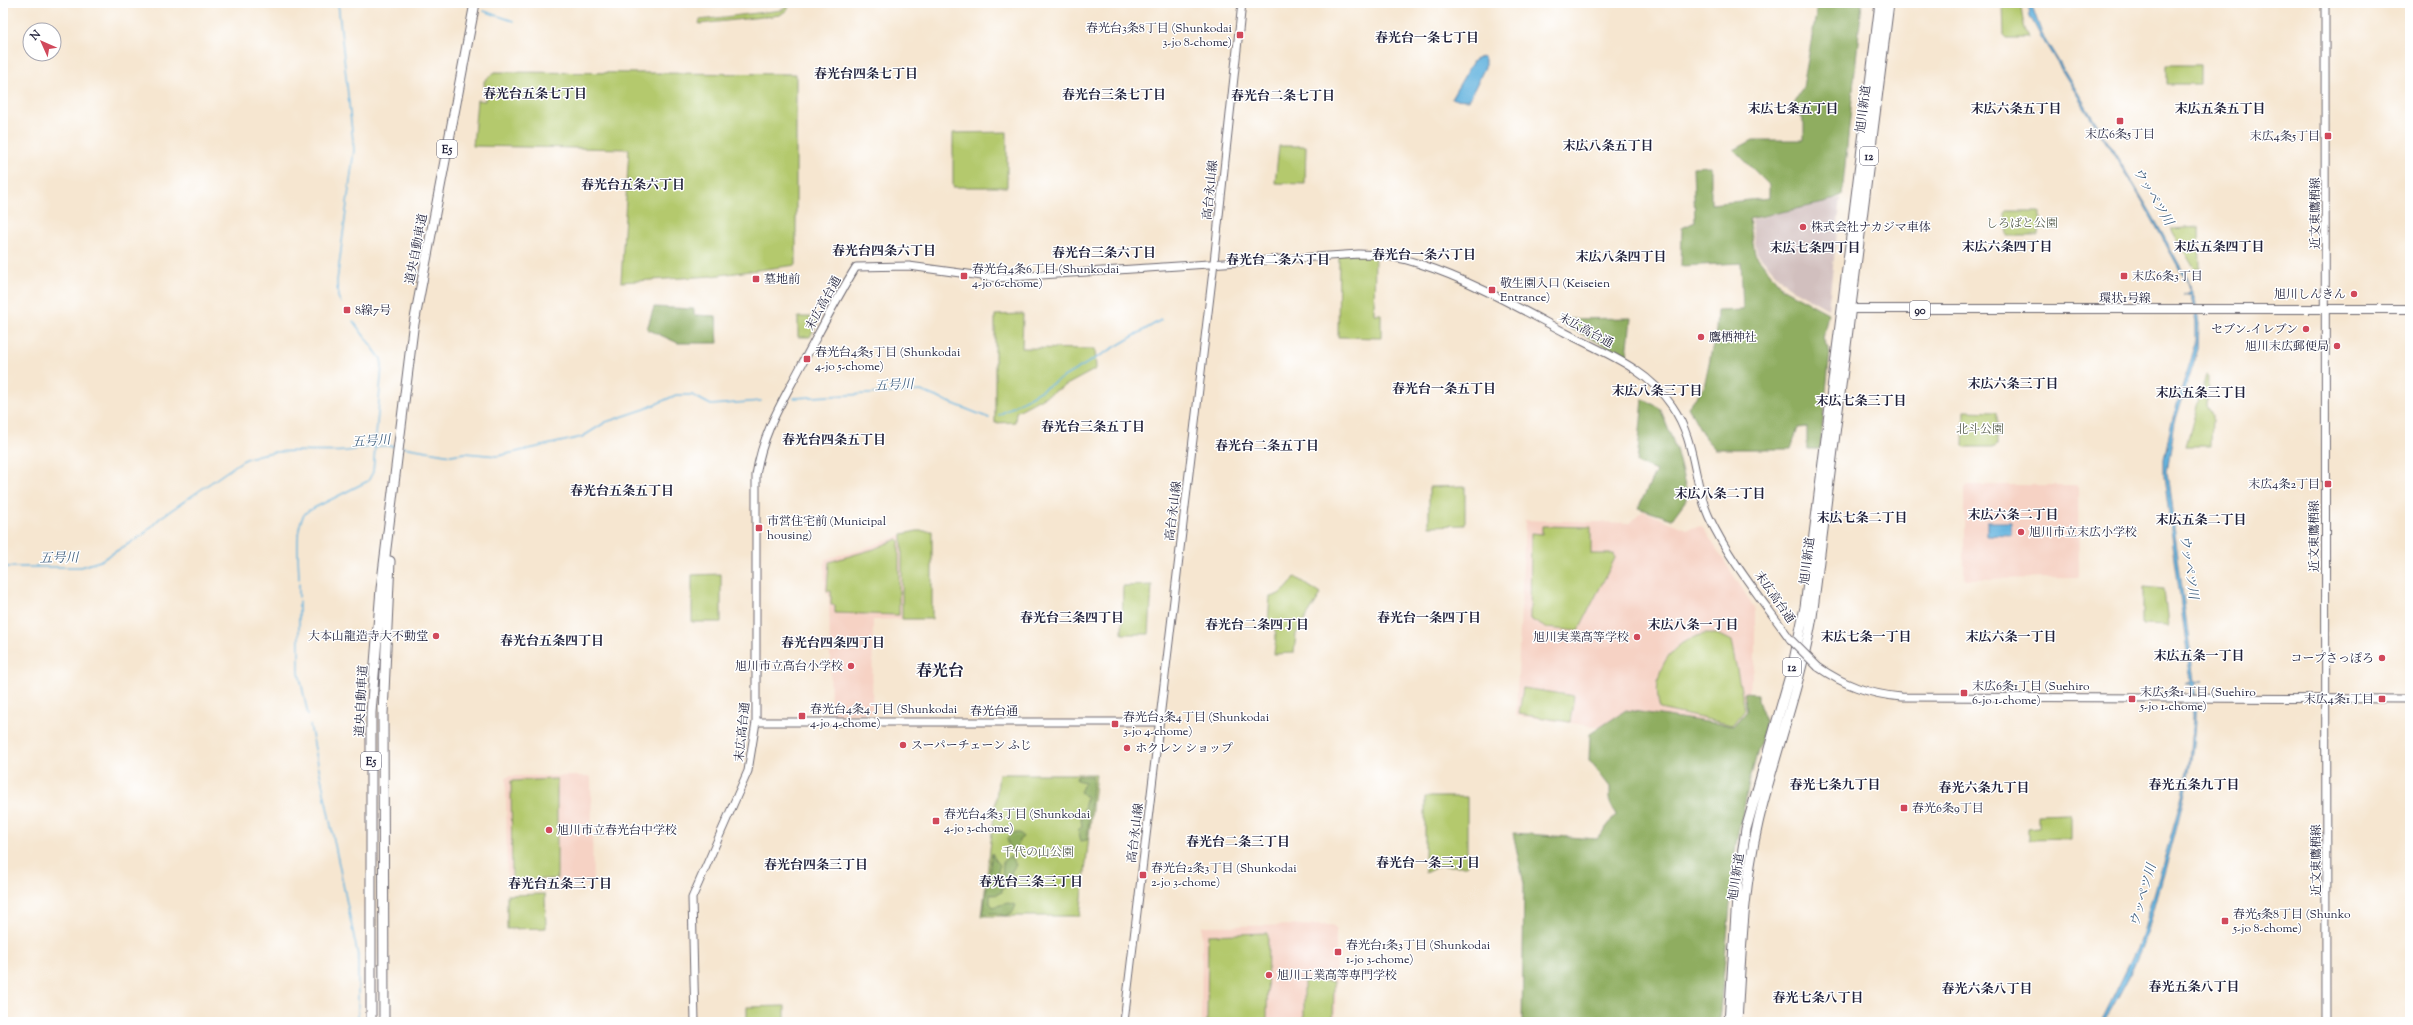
<svg xmlns="http://www.w3.org/2000/svg" width="2413" height="1025" viewBox="0 0 2413 1025" font-family="'Sorts Mill Goudy','Noto Serif JP',serif">
	<rect width="100%" height="100%" fill="#fff"/>
	<filter id="ink" filterUnits="userSpaceOnUse"><feTurbulence type="fractalNoise" baseFrequency=".025" numOctaves="2"/><feDisplacementMap in="SourceGraphic" scale="8" xChannelSelector="R" yChannelSelector="G"/><feConvolveMatrix kernelMatrix="1 2 1 2 8 2 1 2 1" color-interpolation-filters="sRGB"/></filter>
	<filter id="wash" filterUnits="userSpaceOnUse"><feTurbulence type="fractalNoise" baseFrequency=".012" numOctaves="4" result="noise"/><feDisplacementMap in="SourceGraphic" scale="16" xChannelSelector="R" yChannelSelector="G"/><feGaussianBlur stdDeviation="0.9" result="paint"/><feColorMatrix in="noise" values="0 0 0 0 0 0 0 0 0 0 0 0 0 0 0 0 0 1.4 0 .05"/><feComposite in="paint" operator="in"/></filter>
	<g filter="url(#wash)">
		<rect width="100%" height="100%" fill="#f6e6d0"/>
		<path fill="#f6d2c4" d="M1967 485H2076L2078 488 2079 578 1966 579 1964 577V488Z
			M1643 511 1686 529 1702 526 1755 609V664L1747 697 1727 718 1617 729 1516 716 1525 520 1630 523Z
			M901 535V619L873 620 872 713 831 715 829 596 825 589V559L860 550Z
			M509 776H589L591 778 593 883 591 885H509L507 882 506 778Z
			M1332 925 1336 928V1022H1201L1202 926Z"/>
		<path fill="#d1bfbe" d="M1841 198 1828 309 1787 286 1757 253 1751 220Z"/>
		<path fill="#b4c96d" stroke="#6b7654" d="M791 3 787 10 780 15 699 24 700 20 782 10Z
			M2003 3H2020L2025 30 2029 38H2007L2004 35Z
			M2167 65H2200V84H2167Z
			M495 72 796 74V265L712 276 621 282 629 149 473 146 477 100 485 101 484 81Z
			M1007 132V187H953V133Z
			M1279 146H1306L1305 184 1275 183Z
			M2007 211H2040L2039 236H2007L2005 213Z
			M2199 227 2200 269 2195 270 2171 229Z
			M1339 254H1375L1374 314H1381V338L1338 337Z
			M1023 314 1022 348 1095 349 1096 369 1016 412 1015 422 995 423V315Z
			M798 317H814L818 322 810 337H798Z
			M2206 374 2208 375 2207 407 2212 415 2211 446H2186Z
			M1964 411 1997 412V445L1995 447H1965L1963 445Z
			M1465 486V525L1429 526V487Z
			M1542 526 1591 527V554H1614L1615 558 1578 631 1546 628 1530 619 1531 533 1542 534Z
			M917 531H932V619H902V534Z
			M897 539 899 540V615L835 613V605H831V591H827L829 562 874 549Z
			M721 574V622H692V575Z
			M1295 577 1321 594 1296 634 1294 653 1274 654C1275 642 1280 629 1268 622L1270 597C1283 594 1288 588 1295 577Z
			M1152 585 1149 634H1122L1123 586Z
			M2143 587 2164 589 2168 626 2143 625Z
			M1705 634H1717L1731 641 1745 710 1733 725 1660 709C1650 674 1669 641 1705 634Z
			M1523 688 1574 696 1570 722 1519 714Z
			M999 774H1096L1080 916H982Z
			M557 779V879L512 880 511 781Z
			M1425 797H1467V866H1439L1425 873Z
			M2069 814 2071 817V839L2028 840V828L2039 827V815Z
			M545 894 546 928 507 929V895Z
			M1268 933 1267 1022H1207L1208 935Z
			M1304 981H1334L1333 1020H1304Z
			M785 1006V1022H747V1007Z"/>
		<path fill="#8fad60" stroke="#58684e" d="M1818 3H1862L1842 195 1824 203 1749 219 1755 254 1783 289 1828 313 1823 339 1830 352 1820 449H1807V427L1798 428 1791 449H1715L1705 438 1688 407 1704 387 1716 330 1717 311 1743 310 1741 263 1681 266 1682 228 1695 222 1693 167 1711 166V204L1769 198V185L1734 150 1753 140H1804V123L1793 105 1803 87Z
			M654 307 694 309V315L716 316 718 343H678L647 329Z
			M1631 318 1627 356 1561 324 1562 319Z
			M1643 399 1660 408 1676 449 1686 489V500L1672 519 1638 508 1656 471 1637 463Z
			M1744 693 1758 694V701L1766 722 1750 779 1736 843 1719 1022H1522L1524 884 1513 833 1597 839 1616 815 1610 803V787L1589 760 1590 734 1626 710 1734 726 1747 711Z
			M1077 776H1093L1087 840 1081 841 1078 830 1082 827 1081 819 1087 797 1080 792 1085 782 1076 780Z
			M1013 833H1020L1023 837 1019 840 1018 847 1010 851 1007 838Z
			M992 853 995 859 1000 865 998 871 1000 885 1002 883 1003 861 1010 856 1016 865 1011 872 1015 879 1010 886 1002 888V892L995 895 990 893V903L993 907 1008 903 1016 905 1013 912 1006 916 996 913 983 914Z"/>
		<path fill="#64b3de" stroke="#436a8c" d="M2028 3H2031L2042 34 2150 211 2186 277 2195 299 2199 324 2198 349 2175 422 2167 472 2194 681 2204 682 2195 683C2198 753 2183 804 2165 870 2157 897 2151 926 2140 952 2130 976 2117 999 2104 1022H2101L2141 940 2181 800 2189 761 2193 717 2191 683H2185L2191 681 2164 476V459L2172 421 2196 343V322L2191 294 2183 295 2190 292 2187 283 2141 199 2040 35 2030 16Z
			M1482 56 1485 59V67L1469 100 1451 99 1473 61Z
			M1987 522H2011V536L1987 535Z"/>
		<g fill="none" stroke-linecap="round" stroke-linejoin="round">
			<path stroke="#64b3de" stroke-width="1.5" d="M338 3 354 150 337 281 338 297 341 303
				M484 11 513 21
				M794 398 921 391 989 418
				M999 415 1161 320
				M403 447 451 455 465 453 498 456 582 437 606 422 645 409 676 395H692L711 405 761 401
				M3 567H81L100 561 143 535 160 518 242 461C274 445 310 454 346 451 362 449 378 444 395 446
				M299 579C299 562 293 521 308 511L368 481 373 472 382 365 381 359 353 321
				M299 584V597
				M299 602V672L308 715
				M310 725 358 956V1022"/>
		</g>
	</g>
	<g filter="url(#ink)">
		<g fill="none" stroke-linecap="round" stroke-linejoin="round">
			<g stroke="#6c676f" stroke-width="9">
				<path id="secondary" d="M2325 3 2326 1022
					M1818 667C1844 685 1869 694 1901 697L2410 699
					M756 722H1159
					M695 1022 692 898 748 771 756 722V475C763 432 781 404 801 366 819 333 836 299 856 267L909 266 997 278 1359 254C1380 254 1400 257 1420 264 1470 280 1519 308 1566 333 1589 345 1613 355 1634 369 1649 379 1662 391 1672 406 1697 442 1692 480 1709 517 1729 560 1763 601 1790 639
					M1124 1022 1214 262 1242 3"/>
			</g>
			<g stroke="#6c676f" stroke-width="10">
				<path id="primary" d="M1845 309H2410"/>
			</g>
			<g stroke="#6c676f" stroke-width="11">
				<path id="highway" d="M371 1022V713L381 589 413 329 475 3
					M384 1022 383 714 390 561
					M1729 1022 1738 882 1746 829 1793 665 1805 607 1880 3
					M1737 1022C1741 955 1743 888 1758 823 1774 754 1800 688 1812 617L1889 3"/>
			</g>
			<use href="#secondary" stroke="#fff" stroke-width="7"/>
			<use href="#primary" stroke="#fff" stroke-width="8"/>
			<use href="#highway" stroke="#fff" stroke-width="9"/>
			<g stroke="#6c676f" stroke-width="9" stroke-linecap="butt">
				<path id="secondary-bridge" d="M1790 639 1818 667"/>
			</g>
			<use href="#secondary-bridge" stroke="#fff" stroke-width="7"/>
		</g>
	</g>
	<g fill="#d1495b" stroke="#fff" stroke-width="1.5">
		<rect x="1236" y="31" width="8" height="8" rx="2"/>
		<rect x="2116" y="117" width="8" height="8" rx="2"/>
		<rect x="2324" y="132" width="8" height="8" rx="2"/>
		<circle cx="1803" cy="227" r="4"/>
		<rect x="960" y="272" width="8" height="8" rx="2"/>
		<rect x="2120" y="272" width="8" height="8" rx="2"/>
		<rect x="752" y="275" width="8" height="8" rx="2"/>
		<rect x="1488" y="286" width="8" height="8" rx="2"/>
		<circle cx="2354" cy="294" r="4"/>
		<rect x="343" y="306" width="8" height="8" rx="2"/>
		<circle cx="2306" cy="329" r="4"/>
		<circle cx="1701" cy="337" r="4"/>
		<circle cx="2337" cy="346" r="4"/>
		<rect x="803" y="355" width="8" height="8" rx="2"/>
		<rect x="2324" y="480" width="8" height="8" rx="2"/>
		<rect x="755" y="524" width="8" height="8" rx="2"/>
		<circle cx="2021" cy="532" r="4"/>
		<circle cx="436" cy="636" r="4"/>
		<circle cx="1637" cy="637" r="4"/>
		<circle cx="2382" cy="658" r="4"/>
		<circle cx="851" cy="666" r="4"/>
		<rect x="1960" y="689" width="8" height="8" rx="2"/>
		<rect x="2128" y="695" width="8" height="8" rx="2"/>
		<rect x="2378" y="695" width="8" height="8" rx="2"/>
		<rect x="798" y="712" width="8" height="8" rx="2"/>
		<rect x="1111" y="720" width="8" height="8" rx="2"/>
		<circle cx="903" cy="745" r="4"/>
		<circle cx="1127" cy="748" r="4"/>
		<rect x="1900" y="804" width="8" height="8" rx="2"/>
		<rect x="932" y="817" width="8" height="8" rx="2"/>
		<circle cx="549" cy="830" r="4"/>
		<rect x="1139" y="871" width="8" height="8" rx="2"/>
		<rect x="2221" y="917" width="8" height="8" rx="2"/>
		<rect x="1334" y="948" width="8" height="8" rx="2"/>
		<circle cx="1269" cy="975" r="4"/>
	</g>
	<g text-anchor="middle" stroke-width="3" stroke-linejoin="round" paint-order="stroke">
		<g fill="#fff" stroke="#646476" stroke-width="1">
			<rect x="437" y="140" width="20" height="18" rx="3"/>
			<rect x="1860" y="147" width="18" height="18" rx="3"/>
			<rect x="1910" y="301" width="20" height="18" rx="3"/>
			<rect x="1783" y="658" width="18" height="18" rx="3"/>
			<rect x="361" y="752" width="20" height="18" rx="3"/>
		</g>
		<g font-size="11" font-weight="bold" fill="#22223b">
			<text x="447" y="153">E5</text>
			<text x="1869" y="160">12</text>
			<text x="1920" y="314">90</text>
			<text x="1792" y="671">12</text>
			<text x="371" y="765">E5</text>
		</g>
		<g font-size="12" fill="#22223b" stroke="#fff" text-anchor="start">
			<text x="1232" y="32" text-anchor="end">春光台3条8丁目 (Shunkodai<tspan x="1232" dy="14">3-jo 8-chome)</tspan></text>
			<text x="2120" y="138" text-anchor="middle">末広6条5丁目</text>
			<text x="2320" y="140" text-anchor="end">末広4条5丁目</text>
			<text x="1811" y="231">株式会社ナカジマ車体</text>
			<text x="972" y="273">春光台4条6丁目 (Shunkodai<tspan x="972" dy="14">4-jo 6-chome)</tspan></text>
			<text x="2132" y="280">末広6条3丁目</text>
			<text x="764" y="283">墓地前</text>
			<text x="1500" y="287">敬生園入口 (Keiseien<tspan x="1500" dy="14">Entrance)</tspan></text>
			<text x="2346" y="298" text-anchor="end">旭川しんきん</text>
			<text x="355" y="314">8線7号</text>
			<text x="2298" y="333" text-anchor="end">セブン-イレブン</text>
			<text x="1709" y="341">鷹栖神社</text>
			<text x="2329" y="350" text-anchor="end">旭川末広郵便局</text>
			<text x="815" y="356">春光台4条5丁目 (Shunkodai<tspan x="815" dy="14">4-jo 5-chome)</tspan></text>
			<text x="2320" y="488" text-anchor="end">末広4条2丁目</text>
			<text x="767" y="525">市営住宅前 (Municipal<tspan x="767" dy="14">housing)</tspan></text>
			<text x="2029" y="536">旭川市立末広小学校</text>
			<text x="428" y="640" text-anchor="end">大本山龍造寺大不動堂</text>
			<text x="1629" y="641" text-anchor="end">旭川実業高等学校</text>
			<text x="2374" y="662" text-anchor="end">コープさっぽろ</text>
			<text x="843" y="670" text-anchor="end">旭川市立高台小学校</text>
			<text x="1972" y="690">末広6条1丁目 (Suehiro<tspan x="1972" dy="14">6-jo 1-chome)</tspan></text>
			<text x="2140" y="696">末広5条1丁目 (Suehiro<tspan x="2140" dy="14">5-jo 1-chome)</tspan></text>
			<text x="2374" y="703" text-anchor="end">末広4条1丁目</text>
			<text x="810" y="713">春光台4条4丁目 (Shunkodai<tspan x="810" dy="14">4-jo 4-chome)</tspan></text>
			<text x="1123" y="721">春光台3条4丁目 (Shunkodai<tspan x="1123" dy="14">3-jo 4-chome)</tspan></text>
			<text x="911" y="749">スーパーチェーン ふじ</text>
			<text x="1135" y="752">ホクレン ショップ</text>
			<text x="1912" y="812">春光6条9丁目</text>
			<text x="944" y="818">春光台4条3丁目 (Shunkodai<tspan x="944" dy="14">4-jo 3-chome)</tspan></text>
			<text x="557" y="834">旭川市立春光台中学校</text>
			<text x="1151" y="872">春光台2条3丁目 (Shunkodai<tspan x="1151" dy="14">2-jo 3-chome)</tspan></text>
			<text x="2233" y="918">春光5条8丁目 (Shunko<tspan x="2233" dy="14">5-jo 8-chome)</tspan></text>
			<text x="1346" y="949">春光台1条3丁目 (Shunkodai<tspan x="1346" dy="14">1-jo 3-chome)</tspan></text>
			<text x="1277" y="979">旭川工業高等専門学校</text>
		</g>
		<g font-size="12" fill="#22223b" stroke="#fff">
			<text transform="translate(1863 109) rotate(-83)" y="4">旭川新道</text>
			<text transform="translate(1210 190) rotate(-84)" y="4">高台永山線</text>
			<text transform="translate(2315 213) rotate(-90)" y="4">近文東鷹栖線</text>
			<text transform="translate(416 249) rotate(-79)" y="4">道央自動車道</text>
			<text x="2125" y="302">環状1号線</text>
			<text transform="translate(823 303) rotate(-61)" y="4">末広高台通</text>
			<text transform="translate(1586 330) rotate(28)" y="4">末広高台通</text>
			<text transform="translate(1173 511) rotate(-83)" y="4">高台永山線</text>
			<text transform="translate(2314 536) rotate(-90)" y="4">近文東鷹栖線</text>
			<text transform="translate(1807 561) rotate(-83)" y="4">旭川新道</text>
			<text transform="translate(1775 597) rotate(55)" y="4">末広高台通</text>
			<text transform="translate(361 701) rotate(-87)" y="4">道央自動車道</text>
			<text x="994" y="715">春光台通</text>
			<text transform="translate(742 732) rotate(-84)" y="4">末広高台通</text>
			<text transform="translate(1135 833) rotate(-83)" y="4">高台永山線</text>
			<text transform="translate(2316 860) rotate(-90)" y="4">近文東鷹栖線</text>
			<text transform="translate(1736 877) rotate(-82)" y="4">旭川新道</text>
		</g>
		<g font-size="12" fill="#555c4c" stroke="#fff">
			<text x="2022" y="227">しろばと公園</text>
			<text x="1980" y="433">北斗公園</text>
			<text x="1038" y="856">千代の山公園</text>
		</g>
		<g font-size="13" font-weight="bold" fill="#22223b" stroke="#fff">
			<text x="1427" y="42">春光台一条七丁目</text>
			<text x="866" y="78">春光台四条七丁目</text>
			<text x="535" y="98">春光台五条七丁目</text>
			<text x="1114" y="99">春光台三条七丁目</text>
			<text x="1283" y="100">春光台二条七丁目</text>
			<text x="1793" y="113">末広七条五丁目</text>
			<text x="2016" y="113">末広六条五丁目</text>
			<text x="2220" y="113">末広五条五丁目</text>
			<text x="1608" y="150">末広八条五丁目</text>
			<text x="633" y="189">春光台五条六丁目</text>
			<text x="2007" y="251">末広六条四丁目</text>
			<text x="2219" y="251">末広五条四丁目</text>
			<text x="1815" y="252">末広七条四丁目</text>
			<text x="884" y="255">春光台四条六丁目</text>
			<text x="1104" y="257">春光台三条六丁目</text>
			<text x="1424" y="259">春光台一条六丁目</text>
			<text x="1621" y="261">末広八条四丁目</text>
			<text x="1278" y="264">春光台二条六丁目</text>
			<text x="2013" y="388">末広六条三丁目</text>
			<text x="1444" y="393">春光台一条五丁目</text>
			<text x="1657" y="395">末広八条三丁目</text>
			<text x="2201" y="397">末広五条三丁目</text>
			<text x="1861" y="405">末広七条三丁目</text>
			<text x="1093" y="431">春光台三条五丁目</text>
			<text x="834" y="444">春光台四条五丁目</text>
			<text x="1267" y="450">春光台二条五丁目</text>
			<text x="622" y="495">春光台五条五丁目</text>
			<text x="1720" y="498">末広八条二丁目</text>
			<text x="2013" y="519">末広六条二丁目</text>
			<text x="1862" y="522">末広七条二丁目</text>
			<text x="2201" y="524">末広五条二丁目</text>
			<text x="1072" y="622">春光台三条四丁目</text>
			<text x="1429" y="622">春光台一条四丁目</text>
			<text x="1257" y="629">春光台二条四丁目</text>
			<text x="1693" y="629">末広八条一丁目</text>
			<text x="1866" y="641">末広七条一丁目</text>
			<text x="2011" y="641">末広六条一丁目</text>
			<text x="552" y="645">春光台五条四丁目</text>
			<text x="833" y="647">春光台四条四丁目</text>
			<text x="2199" y="660">末広五条一丁目</text>
			<text x="1835" y="789">春光七条九丁目</text>
			<text x="2194" y="789">春光五条九丁目</text>
			<text x="1984" y="792">春光六条九丁目</text>
			<text x="1238" y="846">春光台二条三丁目</text>
			<text x="1428" y="867">春光台一条三丁目</text>
			<text x="816" y="869">春光台四条三丁目</text>
			<text x="1031" y="886">春光台三条三丁目</text>
			<text x="560" y="888">春光台五条三丁目</text>
			<text x="2194" y="991">春光五条八丁目</text>
			<text x="1987" y="993">春光六条八丁目</text>
			<text x="1818" y="1002">春光七条八丁目</text>
		</g>
		<g font-size="13" font-style="italic" fill="#3c5c7c" stroke="#fff">
			<text transform="translate(2154 196) rotate(59)" y="5">ウッペツ川</text>
			<text transform="translate(894 384) rotate(-3)" y="5">五号川</text>
			<text transform="translate(371 440) rotate(-4)" y="5">五号川</text>
			<text transform="translate(59 557) rotate(-1)" y="5">五号川</text>
			<text transform="translate(2190 567) rotate(82)" y="5">ウッペツ川</text>
			<text transform="translate(2142 895) rotate(-74)" y="5">ウッペツ川</text>
		</g>
		<g font-size="16" font-weight="bold" fill="#22223b" stroke="#fff">
			<text x="940" y="676">春光台</text>
		</g>
	</g>
	<rect width="2413" height="1025" fill="none" stroke="#fff" stroke-width="16"/>
	<g transform="translate(42 42) rotate(315)"><circle r="19" fill="#ffffff" stroke="#a7a7b1"/>
	<path d="M0-3L7 15L0 10L-7 15Z" fill="#d1495b"/>
	<text y="-6" font-size="11" font-weight="bold" text-anchor="middle" fill="#22223b">N</text>
	</g>
</svg>
